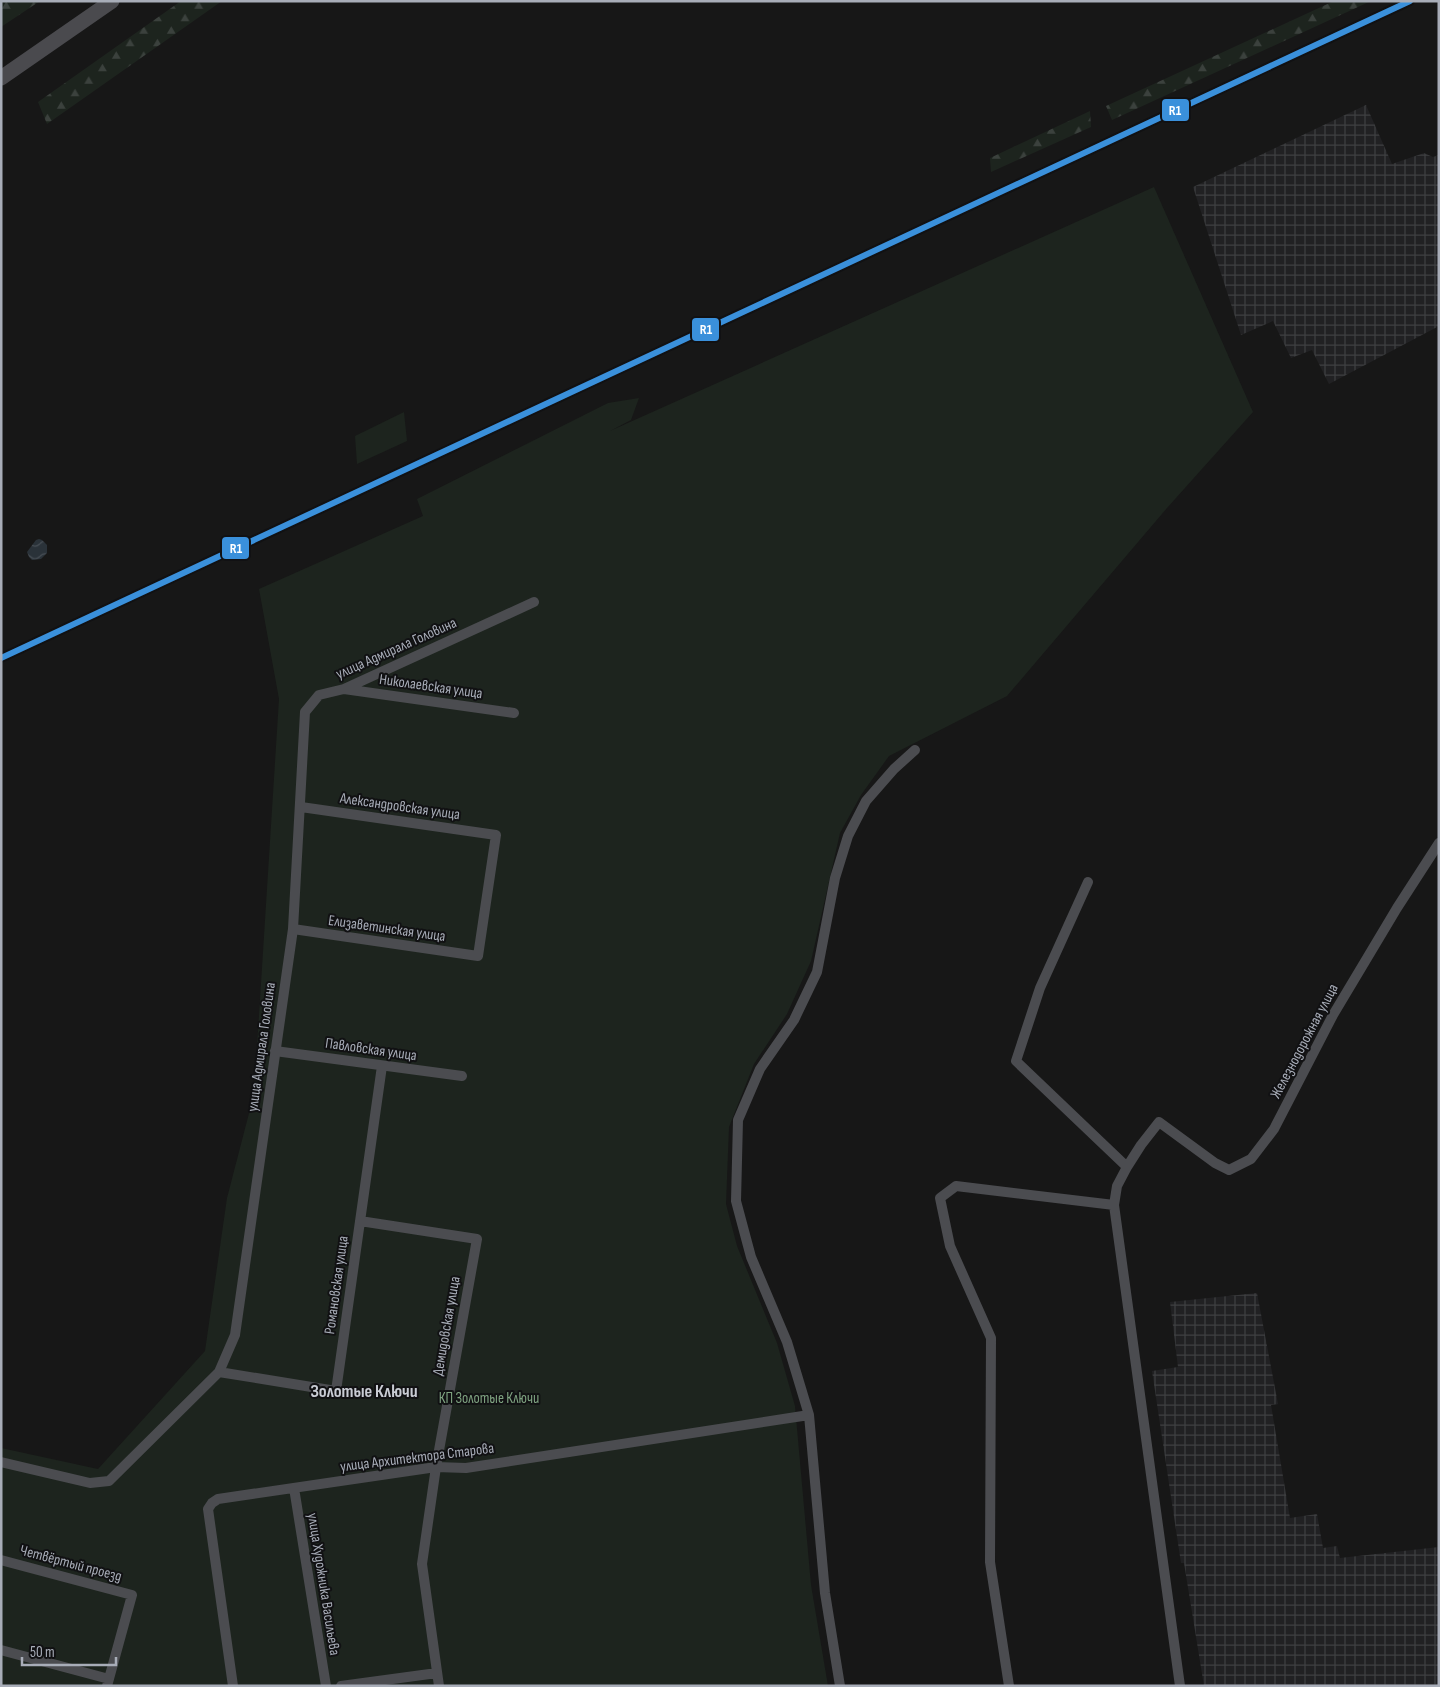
<svg xmlns="http://www.w3.org/2000/svg" width="1440" height="1687" viewBox="0 0 1440 1687" font-family="'Sofia Sans Condensed',sans-serif">
	<defs>
		<pattern id="industrial-grid" width="8" height="8" patternUnits="userSpaceOnUse" patternTransform="scale(1.25)"><rect width="8" height="8" fill="#212123"/><path d="M0 4h8M4 0v8" fill="none" stroke="#3e3f41"/></pattern>
		<pattern id="forest-firs" width="22" height="20" patternUnits="userSpaceOnUse" patternTransform="scale(1.25)"><rect width="22" height="20" fill="#1d241e"/><path d="M5 1l3.5 6h-7zM16 11l3.5 6h-7z" fill="#3b413d"/></pattern>
		<pattern id="water-waves" width="16" height="10" patternUnits="userSpaceOnUse" patternTransform="scale(1.25)"><rect width="16" height="10" fill="#2a3239"/><path d="M0 5q4-4 8 0t8 0" fill="none" stroke="#464d54"/></pattern>
	</defs>
	<rect width="100%" height="100%" fill="#171717"/>
	<path fill="url(#industrial-grid)" d="M1366 105 1392 164 1424 153 1433 157 1439 155V326L1329 384 1312 350 1291 358 1273 321 1241 335 1193 187Z
		M1257 1293 1278 1404 1271 1405 1290 1518 1317 1514 1323 1548 1337 1546 1340 1558 1439 1547V1686H1204L1184 1563H1181L1152 1371 1178 1367 1170 1302Z"/>
	<path fill="#1d241e" d="M1154 187 1253 412 1167 508 1007 696 889 756 861 795 840 833 811 961 787 1014 754 1064 729 1127 726 1204 737 1246 777 1343 795 1406 811 1585 828 1686H1V1448L98 1469 205 1351 227 1198 254 1094 279 699 259 589 423 516 417 499 608 403 639 398 631 420 610 431Z
		M404 412 407 441 357 464 355 436Z"/>
	<path fill="url(#forest-firs)" d="M6 1H40L1 27V4Z
		M181 1H222L47 124 38 102Z
		M1334 1H1371L1112 120 1106 106Z
		M1090 111 1091 127 991 172 990 158Z"/>
	<path fill="url(#water-waves)" d="M39 539 42 540 47 545V553L41 559 32 560 29 557 27 552 36 540Z"/>
	<g fill="none" stroke-linecap="round" stroke-linejoin="round">
		<path stroke="#4b4c50" stroke-width="10" d="M344 689 514 713
			M1088 882 1040 988 1016 1061 1127 1167
			M293 929 478 956 496 835 301 807
			M275 1051 462 1076
			M360 1221 477 1239 436 1467 422 1564 439 1686
			M219 1372 336 1391 382 1066
			M1 1462 90 1483 109 1481 219 1372 235 1335 293 929 305 712 319 695 344 689 534 602
			M294 1488 326 1686
			M1 1560 132 1595 107 1686
			M1 1650 109 1679
			M233 1686 208 1509 212 1503 218 1499 436 1467 466 1468 809 1415
			M341 1686 437 1673
			M840 1686 825 1593 809 1415 787 1342 751 1257 736 1201 738 1120 760 1069 794 1020 817 972 835 878 848 836 866 801 894 769 915 750
			M1009 1686 990 1562 991 1338 950 1246 940 1198 956 1186 1114 1205
			M1180 1686 1114 1205 1117 1186 1127 1167 1141 1145 1159 1122 1215 1163 1229 1170 1251 1159 1274 1129 1333 1015 1397 908 1439 843"/>
		<path stroke="#4a4a4e" stroke-width="15" d="M1 78 112 1"/>
		<g stroke="#111113" stroke-width="10">
			<path id="rail-1" d="M1 658 1410 1"/>
		</g>
		<use href="#rail-1" stroke="#3a90db" stroke-width="6"/>
	</g>
	<g text-anchor="middle" stroke-width="4" stroke-linejoin="round" paint-order="stroke">
		<g font-size="15" fill="#a8adb8" stroke="#111113">
			<text transform="translate(396 648) rotate(-24)" y="5">улица Адмирала Головина</text>
			<text transform="translate(431 686) rotate(8)" y="5">Николаевская улица</text>
			<text transform="translate(400 806) rotate(8)" y="5">Александровская улица</text>
			<text transform="translate(387 928) rotate(8)" y="5">Елизаветинская улица</text>
			<text transform="translate(1304 1041) rotate(-62)" y="5">Железнодорожная улица</text>
			<text transform="translate(261 1047) rotate(-82)" y="5">улица Адмирала Головина</text>
			<text transform="translate(371 1049) rotate(8)" y="5">Павловская улица</text>
			<text transform="translate(336 1285) rotate(-82)" y="5">Романовская улица</text>
			<text transform="translate(446 1326) rotate(-80)" y="5">Демидовская улица</text>
			<text transform="translate(417 1457) rotate(-7)" y="5">улица Архитектора Старова</text>
			<text transform="translate(71 1563) rotate(15)" y="5">Четвёртый проезд</text>
			<text transform="translate(324 1584) rotate(81)" y="5">улица Художника Васильева</text>
		</g>
		<g font-size="15" fill="#7fa381" stroke="#111113">
			<text x="489" y="1403">КП Золотые Ключи</text>
		</g>
		<g font-size="18" font-weight="bold" fill="#c9ccd4" stroke="#111113">
			<text x="364" y="1397">Золотые Ключи</text>
		</g>
	</g>
	<g stroke="#111113" stroke-width="2">
		<rect x="1161" y="98" width="29" height="24" rx="5" fill="#3a90db"/>
		<rect x="691" y="317" width="29" height="25" rx="5" fill="#3a90db"/>
		<rect x="221" y="536" width="29" height="24" rx="5" fill="#3a90db"/>
	</g>
	<g font-size="14" text-anchor="middle" font-weight="bold" fill="#fff">
		<text x="1175" y="115">R1</text>
		<text x="706" y="334">R1</text>
		<text x="236" y="553">R1</text>
	</g>
	<rect width="1440" height="1687" fill="none" stroke="#a8adb8" stroke-width="5"/>
	<path d="M22 1657v8h94v-8" fill="none" stroke="#a8adb8" stroke-width="2.5"/>
	<text x="30" y="1657" font-size="15" fill="#a8adb8" stroke="#111113" stroke-width="4" paint-order="stroke">50 m</text>
</svg>
